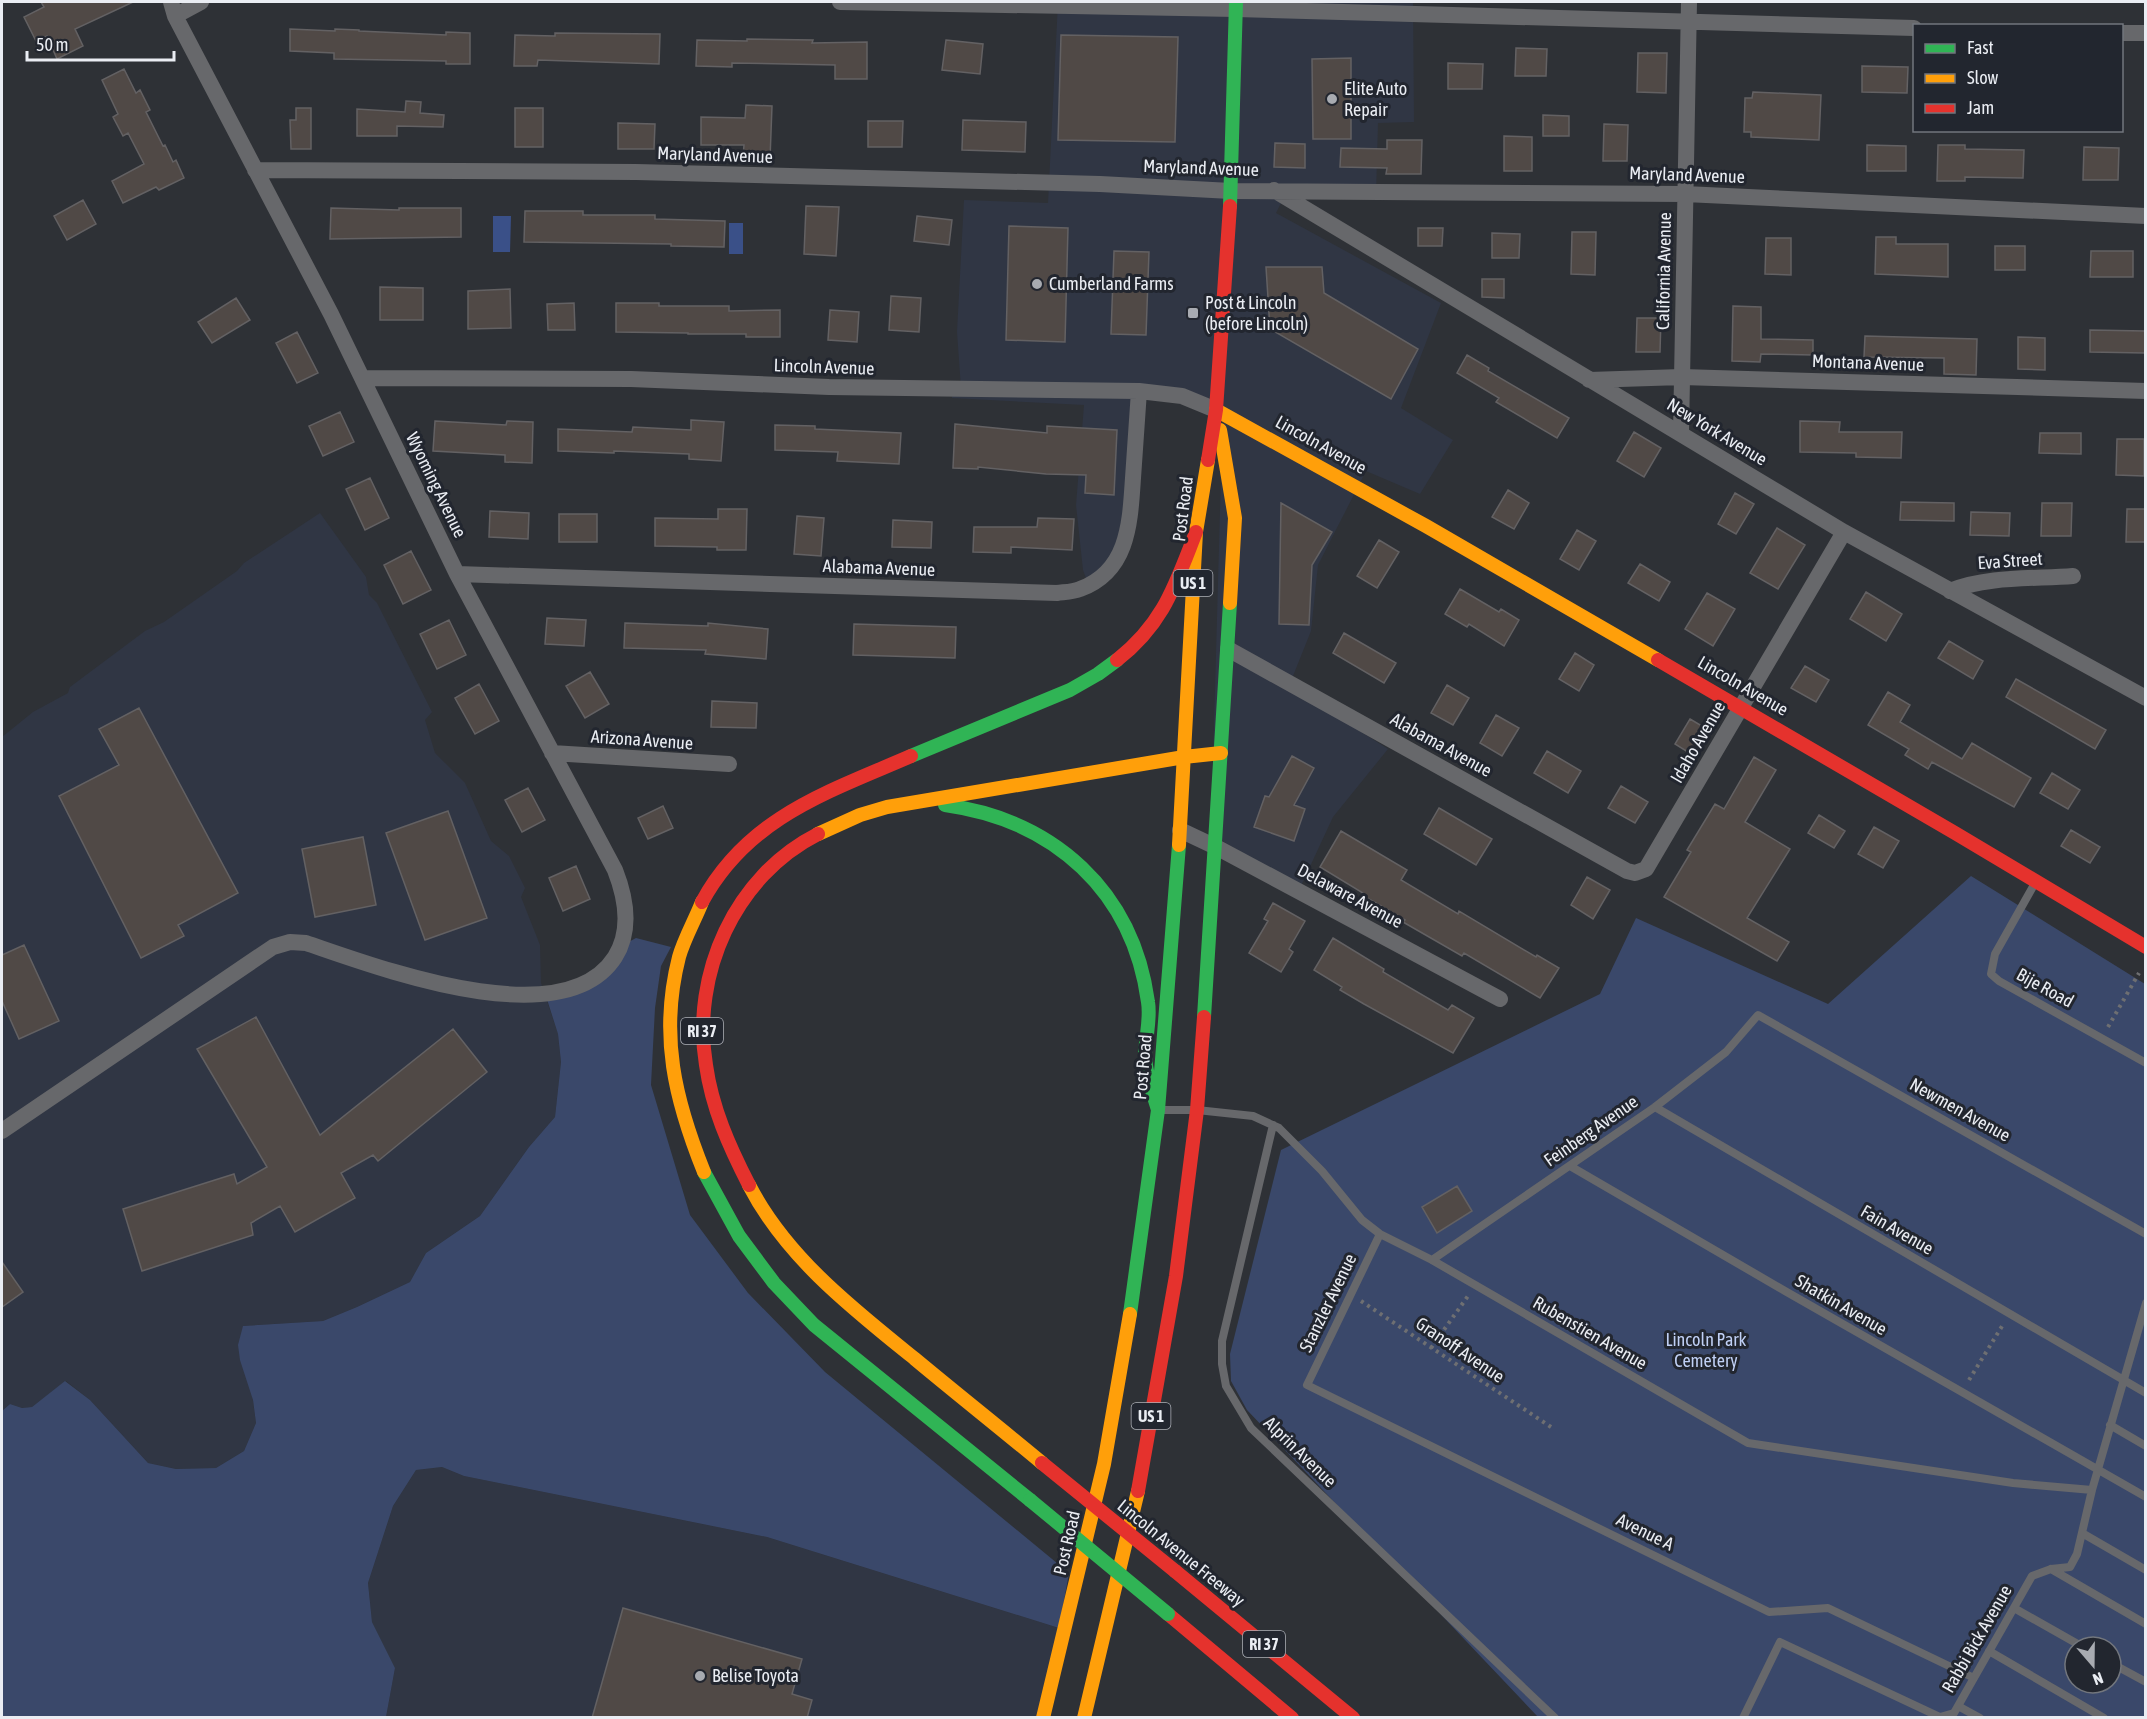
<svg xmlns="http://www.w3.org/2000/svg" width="2147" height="1719" viewBox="0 0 2147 1719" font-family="'Asap Condensed',sans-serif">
	<rect width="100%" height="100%" fill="#2e3136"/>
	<path fill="#303644" d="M1058 2H1413L1414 122 1378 123 1376 196 1285 195 1276 213 1441 303 1401 408 1453 440 1420 494 1366 471 1318 565 1311 631 1289 686 1388 749 1333 817 1300 888 1211 834 1223 402 1134 395 1128 536 1103 570 1087 581 1083 570 1076 505 1084 405 952 398V394L961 388 957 332 964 200 1048 203Z
		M320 513 366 577 369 595 377 603 432 712 425 720 435 753 465 783 491 841 509 856 525 888 521 897 540 945 541 983 558 1034 561 1062 555 1117 529 1147 480 1216 426 1253 410 1282 357 1307 323 1321 243 1326 256 1423 244 1451 216 1468 176 1469 148 1463 90 1400 66 1381 32 1407 22 1408 10 1404 2 1411V737L33 712 68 693 70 687 145 631 164 622 237 571 244 563Z
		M442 1467 464 1476 767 1537 1059 1628 1038 1717H386L395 1668 372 1622 368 1583 393 1506 416 1470Z"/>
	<path fill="#3a486a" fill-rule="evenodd" d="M1971 876 2145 984V1717H1538L1247 1410 1231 1381 1230 1354 1281 1150 1600 994 1636 918 1828 1004ZM2075 1647H2111V1683H2075Z
		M636 938 671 947 661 966 655 1008 651 1085 690 1215 748 1293 825 1372 1069 1573 1059 1628 767 1537 464 1476 442 1467 416 1470 393 1506 368 1583 372 1622 395 1668 386 1717 2 1718V1411L10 1404 22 1408 32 1407 65 1381 90 1400 148 1463 176 1469 216 1468 244 1451 256 1423 253 1400 240 1360 238 1345 243 1326 323 1321 357 1307 410 1282 426 1253 480 1216 529 1147 555 1117 561 1062 558 1034 544 990 590 977 612 951Z"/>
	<path fill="#3a5088" d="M493 216H511L510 252H493Z
		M729 223H743V254H729Z"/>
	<path fill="#504946" stroke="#636163" stroke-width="1.5" d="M41 2H133L75 29 83 46 57 59 47 36 36 41 24 17 44 7Z
		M290 29 335 31V29L359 30V31L446 35V32L470 33V64H446V61L334 59V53L290 51Z
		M555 33 660 34 659 64 538 60 537 66H514L515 35 555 36Z
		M1061 35 1178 37 1175 142 1058 140Z
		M747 39 813 40 812 43 867 42V79H835V65L732 63V67L696 66 697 40 747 41Z
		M946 40 983 44 980 74 942 70Z
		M1516 48 1547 49 1546 76H1515Z
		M1638 53H1667L1666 93 1637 92Z
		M1351 58V139H1313L1312 59Z
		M1448 63 1483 64 1482 89H1448Z
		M1862 66 1908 67 1907 93 1862 92Z
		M124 69 136 93 140 90 150 110 146 112 163 146 165 145 173 162 176 160 184 178 159 190 156 187 123 203 112 181 144 164 128 133 123 136 113 117 118 114 102 80Z
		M1753 92 1821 95 1819 140 1751 137V132H1744L1745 98H1752Z
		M406 101 421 102 420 113 444 115 443 127 397 126V136H357V109L405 112Z
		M746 105 772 106 770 159 743 157 744 145H701V117L745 118Z
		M296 108H311V149H291L290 120H296Z
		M515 108H543V147H515Z
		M1543 115 1569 116V136H1543Z
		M963 120 1026 122 1025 152 962 150Z
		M868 121H903L902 147H868Z
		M618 123 655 124 654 149H618Z
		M1604 124 1628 125 1627 161H1603Z
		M1504 136 1532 137V171H1504Z
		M1387 140H1422L1421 174H1386L1387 168 1340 167 1341 148 1387 149Z
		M1275 143 1305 144V168L1274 167Z
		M1867 145 1906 146V171H1867Z
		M1938 145H1965V149L2024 150 2023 178 1965 177V181H1937Z
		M2084 147 2119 148 2118 180H2083Z
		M83 200 96 224 67 240 54 216Z
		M806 206 839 207 836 256 804 254Z
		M331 208 399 210V208H461V237L330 239Z
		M525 211H583V215H655V219L725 221 724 247 671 246V244L524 242Z
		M917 216 952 220 949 245 914 241Z
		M1009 226 1068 228 1065 342 1006 340Z
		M1418 228H1443L1442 246H1418Z
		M1572 232H1596L1595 275 1571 274Z
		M1492 233 1520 234 1519 258H1492Z
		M1876 237H1896V244H1948V277L1875 274Z
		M1766 238H1791V275L1765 274Z
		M1995 246H2025V270H1995Z
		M1114 251 1149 252 1146 335 1111 334Z
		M2091 251H2133V277H2090Z
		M1266 267H1322L1324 293 1418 349 1391 399 1270 329Z
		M1482 279H1504V298L1482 297Z
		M380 287 423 288V320H380Z
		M510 289 511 328 468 329V291Z
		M891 296 921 298 919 332 889 330Z
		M236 298 250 320 212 343 198 322Z
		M574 303 575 330H548L547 304Z
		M616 303H659V306H729V311L780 310V337H746V334H688V333L616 332Z
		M1733 306 1761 307V339L1813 340V355L1761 354 1760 362 1732 361Z
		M830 310 859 312 857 342 828 340Z
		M1637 318H1661L1660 352H1636Z
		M2090 330 2145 331V353L2090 352Z
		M297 332 318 373 297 383 276 343Z
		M1865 336 1977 339 1976 375 1944 374V358L1864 357Z
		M2018 337 2045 338V370L2018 369Z
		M1467 355 1489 368 1488 371 1569 418 1557 438 1496 402 1499 398 1457 373Z
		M340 412 354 442 323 456 309 426Z
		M691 420 724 422 721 461 689 459V454L614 451V453L558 451V429L632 432 633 427 691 430Z
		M435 421 506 425 507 421 533 422 532 463 505 462V455L433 451Z
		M1800 421 1840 422 1839 432H1902L1901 458 1856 457V453L1800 452Z
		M955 424 1047 433V426L1117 430 1114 495 1085 493 1086 475 1046 474 978 467V469L953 468Z
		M775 425 815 426V429L901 433 899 464 837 461 838 452 775 450Z
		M1634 432 1661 448 1644 477 1617 461Z
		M2040 433H2081V454L2039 453Z
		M2117 439H2144V476L2116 475Z
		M370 478 389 518 365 530 346 489Z
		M1508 490 1529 503 1514 529 1492 517Z
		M1735 493 1754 504 1736 534 1718 524Z
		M1901 502 1954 503V521L1900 520Z
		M1281 503 1332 532 1312 565 1309 625 1279 624Z
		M2042 503H2072L2071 536H2041Z
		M718 509H747L746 550H717V547L655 546V518L718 519Z
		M2127 509H2145V542H2126Z
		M490 511 529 513 528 539 489 537Z
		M1971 512 2010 513 2009 536 1970 535Z
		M559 514H597V542H559Z
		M797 516 824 518 821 556 794 554Z
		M1038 518 1074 519 1072 550 1011 547V553L973 552 974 527H1037Z
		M893 520 932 522 931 548 892 547Z
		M1777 528 1805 545 1778 589 1750 573Z
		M1577 530 1596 541 1579 570 1560 559Z
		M1379 540 1399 552 1377 588 1357 576Z
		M411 551 431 590 403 604 384 565Z
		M1640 564 1670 582 1659 601 1628 583Z
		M1460 589 1499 612 1501 609 1519 620 1504 646 1469 624 1467 627 1445 614Z
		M1866 592 1902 614 1886 641 1850 619Z
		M1707 593 1735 609 1713 646 1685 629Z
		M547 618 586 620 584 646 545 644Z
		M449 620 466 655 437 669 420 634Z
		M625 623 708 626V623L768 629 766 659 705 654 706 650 624 648Z
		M854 624 956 627 955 658 853 655Z
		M1344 633 1396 663 1384 683 1333 653Z
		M1949 641 1983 661 1973 679 1938 658Z
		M1575 653 1594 665 1579 691 1559 679Z
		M1805 666 1829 680 1816 702 1791 688Z
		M590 672 609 704 585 718 566 686Z
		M2016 679 2106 730 2095 749 2006 697Z
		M479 684 499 721 475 734 455 698Z
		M1447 685 1469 698 1453 725 1431 713Z
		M1888 692 1910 705 1900 722 1962 759 1972 743 2031 778 2014 807 1932 762 1928 769 1905 755 1909 749 1868 725Z
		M712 701 757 703 756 728 711 727Z
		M139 708 238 893 178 925 184 936 141 958 59 796 119 765 99 729Z
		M1496 715 1519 728 1502 756 1480 743Z
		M1690 719 1707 729 1691 754 1675 744Z
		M1547 751 1581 771 1568 793 1534 773Z
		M1292 756 1314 768 1294 805 1305 809 1294 841 1254 827 1265 796 1269 797Z
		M1754 757 1776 770 1745 822 1790 849 1747 918 1789 942 1777 961 1664 897 1691 852 1687 850 1715 804 1724 809Z
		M2052 773 2080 790 2068 809 2040 793Z
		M1621 786 1648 802 1635 823 1608 808Z
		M528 788 545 820 522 832 505 800Z
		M663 806 673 828 648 839 638 818Z
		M1439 808 1492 839 1476 865 1424 834Z
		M448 811 487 918 425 940 386 833Z
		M1819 815 1845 831 1834 848 1808 833Z
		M1874 827 1899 841 1883 868 1858 854Z
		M2071 830 2100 847 2090 863 2061 846Z
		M1341 831 1407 870 1401 880 1458 914 1459 911 1536 957 1537 955 1559 968 1540 998 1464 953 1462 956 1403 922 1405 920 1362 895 1363 893 1320 867Z
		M363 837 376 905 315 917 302 849Z
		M576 866 590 899 563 911 549 878Z
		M1587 877 1610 890 1593 919 1571 905Z
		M1273 903 1305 921 1289 949 1293 952 1281 972 1249 953 1268 921 1264 919Z
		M1333 938 1384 969 1383 972 1448 1010 1452 1005 1474 1018 1453 1053 1364 1004 1340 990 1342 987 1314 970Z
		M24 945 59 1021 19 1039 2 1001V955Z
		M256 1017 320 1135 453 1029 487 1072 378 1161 373 1155 341 1173 355 1198 295 1232 280 1206 251 1223 253 1235 142 1271 123 1209 234 1174 237 1184 267 1167 197 1049Z
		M1457 1186 1472 1211 1437 1233 1422 1207Z
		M2 1262 23 1292 2 1307Z
		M623 1608 802 1659 792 1694 812 1700 807 1718H592Z"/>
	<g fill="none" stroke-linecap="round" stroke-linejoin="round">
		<path stroke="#6e6f72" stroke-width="4" stroke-dasharray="3 4.5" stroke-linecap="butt" d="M2108 1027 2139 973
			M1361 1301 1554 1429
			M1431 1348 1468 1296
			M1969 1380 2004 1323"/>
		<path stroke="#67686b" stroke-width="8" d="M2035 883 1995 954 1991 974 1999 981 2146 1063
			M1655 1107 2146 1393
			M1164 1110H1197L1253 1116 1279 1128 1322 1171 1362 1220 1380 1234 1432 1260 1748 1443 2013 1483 2092 1490
			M1273 1125 1222 1341V1364L1226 1386 1251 1428 1555 1718
			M1570 1166 1785 1291 2146 1497
			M1380 1234 1307 1385 1769 1612 1828 1608 1974 1678
			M1432 1260 1655 1107 1726 1052 1758 1015 2146 1234
			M2110 1425 2146 1446
			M2082 1533 2146 1570
			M2051 1569 2146 1624
			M2014 1608 2083 1647
			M1989 1651 2104 1718
			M2111 1663 2146 1682
			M1958 1706 1980 1718
			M1743 1718 1780 1642 1940 1717 1954 1713 2032 1576 2051 1569 2070 1567 2077 1554 2092 1490 2146 1303"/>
		<path stroke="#67686b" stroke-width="16" d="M840 2 1236 9 1914 28
			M175 16 201 2
			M2122 33H2146
			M255 170 636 172 1100 184 1231 191 1685 194 2146 216
			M1274 190 1844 532 2146 698
			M362 378 631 379 829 387 1139 391 1182 396 1216 410
			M1589 380 1682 377 2146 391
			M1681 433 1689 2
			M457 574 1057 593C1064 592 1073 592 1080 589 1129 571 1130 522 1133 478 1135 449 1137 420 1139 391
			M1950 591C1986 576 2034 579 2073 576
			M1228 649 1627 871 1635 873 1646 869 1844 532
			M552 753 729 764
			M1180 830 1216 847 1500 999
			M2 1131 273 947 290 942 306 943C377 967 563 1038 615 957 632 930 626 898 615 870L457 574 331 314 175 16 171 2"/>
		<path stroke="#30b455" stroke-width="14" d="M1230 206 1236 2
			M911 756 1070 690 1098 674 1117 660
			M945 805C1054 820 1133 891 1148 1002 1151 1020 1145 1039 1145 1057 1146 1075 1153 1093 1158 1110
			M1204 1017 1230 603
			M704 1172 739 1236 774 1283 814 1325 1030 1500
			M1130 1314 1158 1110 1179 845"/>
		<path stroke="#ff9f0a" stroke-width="14" d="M1216 410 1426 526 1658 660
			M1220 430 1235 518 1230 603
			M818 834 860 815 887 807 1184 757 1221 753
			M1179 845 1196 532 1208 460
			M702 902C695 920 684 939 679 957 659 1035 675 1100 704 1172
			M749 1185C786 1257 853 1309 915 1359 957 1394 1000 1428 1042 1463
			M1043 1718 1104 1464 1130 1314
			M1084 1718 1138 1491"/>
		<path stroke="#e5322d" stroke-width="14" d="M1208 460 1216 410 1230 206
			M1117 660C1164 623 1175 585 1196 532
			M1658 660 1955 833 2146 947
			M702 902C748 817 828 792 911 756
			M749 1185C729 1146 712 1108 706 1065 691 974 735 876 818 834
			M1138 1491 1176 1276 1197 1110 1204 1017
			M1175 1571 1353 1718
			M1168 1614 1292 1718"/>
		<path stroke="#30b455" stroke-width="14" d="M1030 1500 1168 1614"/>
		<path stroke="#e5322d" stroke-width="14" d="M1042 1463 1175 1571"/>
	</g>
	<g fill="#a8abb1" stroke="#22262f" stroke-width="2">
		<circle cx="1332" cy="99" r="6"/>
		<circle cx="1037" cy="284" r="6"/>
		<rect x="1187" y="307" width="12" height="12" rx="3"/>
		<circle cx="700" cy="1676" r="6"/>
	</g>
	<g text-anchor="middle" stroke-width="6" stroke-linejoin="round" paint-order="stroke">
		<g fill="#22262f" stroke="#aeb1b8" stroke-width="1.5">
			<rect x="1173.5" y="570" width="39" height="26" rx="4.5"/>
			<rect x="681" y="1018" width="42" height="26" rx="4.5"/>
			<rect x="1131.5" y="1403" width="39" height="26" rx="4.5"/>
			<rect x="1243" y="1631" width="42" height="26" rx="4.5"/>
		</g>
		<g font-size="16" font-weight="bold" fill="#eaedf3">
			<text x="1193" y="589">US 1</text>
			<text x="702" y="1037">RI 37</text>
			<text x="1151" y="1422">US 1</text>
			<text x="1264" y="1650">RI 37</text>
		</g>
		<g font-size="18" fill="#eaedf3" stroke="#22262f" text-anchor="start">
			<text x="1344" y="95">Elite Auto<tspan x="1344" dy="21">Repair</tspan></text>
			<text x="1049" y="290">Cumberland Farms</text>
			<text x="1205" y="309">Post &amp; Lincoln<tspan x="1205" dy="21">(before Lincoln)</tspan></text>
			<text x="712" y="1682">Belise Toyota</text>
		</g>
		<g font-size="18" fill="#eaedf3" stroke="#22262f">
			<text transform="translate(715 155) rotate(2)" y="6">Maryland Avenue</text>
			<text transform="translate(1201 168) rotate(2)" y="6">Maryland Avenue</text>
			<text transform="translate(1687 175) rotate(2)" y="6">Maryland Avenue</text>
			<text transform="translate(1664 271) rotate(-89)" y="6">California Avenue</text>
			<text transform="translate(1868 363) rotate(2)" y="6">Montana Avenue</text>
			<text transform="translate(824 367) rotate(2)" y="6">Lincoln Avenue</text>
			<text transform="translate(1717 432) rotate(31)" y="6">New York Avenue</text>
			<text transform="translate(1321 445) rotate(29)" y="6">Lincoln Avenue</text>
			<text transform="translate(436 485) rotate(64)" y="6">Wyoming Avenue</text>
			<text transform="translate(1183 509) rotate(-83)" y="6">Post Road</text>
			<text transform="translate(2010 561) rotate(-4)" y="6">Eva Street</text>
			<text transform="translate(879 568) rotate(2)" y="6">Alabama Avenue</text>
			<text transform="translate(1743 686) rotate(30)" y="6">Lincoln Avenue</text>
			<text transform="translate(642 740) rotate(4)" y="6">Arizona Avenue</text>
			<text transform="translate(1698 742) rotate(-60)" y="6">Idaho Avenue</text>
			<text transform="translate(1441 745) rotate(29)" y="6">Alabama Avenue</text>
			<text transform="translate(1350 896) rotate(28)" y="6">Delaware Avenue</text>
			<text transform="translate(2045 988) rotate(29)" y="6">Bije Road</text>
			<text transform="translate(1143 1067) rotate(-85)" y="6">Post Road</text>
			<text transform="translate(1960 1110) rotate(29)" y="6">Newmen Avenue</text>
			<text transform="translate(1591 1131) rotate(-35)" y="6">Feinberg Avenue</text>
			<text transform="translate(1897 1230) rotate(30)" y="6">Fain Avenue</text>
			<text transform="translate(1328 1303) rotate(-64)" y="6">Stanzler Avenue</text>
			<text transform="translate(1841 1305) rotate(30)" y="6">Shatkin Avenue</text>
			<text transform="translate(1590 1333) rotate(30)" y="6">Rubenstien Avenue</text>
			<text transform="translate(1460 1350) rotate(34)" y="6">Granoff Avenue</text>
			<text transform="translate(1300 1452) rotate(44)" y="6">Alprin Avenue</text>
			<text transform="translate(1645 1532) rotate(26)" y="6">Avenue A</text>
			<text transform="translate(1067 1543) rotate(-77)" y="6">Post Road</text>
			<text transform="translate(1181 1553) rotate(39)" y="6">Lincoln Avenue Freeway</text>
			<text transform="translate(1977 1639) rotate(-60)" y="6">Rabbi Bick Avenue</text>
		</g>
		<g font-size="18" fill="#c0d0f5" stroke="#22262f">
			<text x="1706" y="1346">Lincoln Park<tspan x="1706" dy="21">Cemetery</tspan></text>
		</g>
	</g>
	<rect width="2147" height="1719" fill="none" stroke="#eaedf3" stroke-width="6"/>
	<rect x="1913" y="24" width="210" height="108" fill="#22262f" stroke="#72767d" stroke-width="1.5"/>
	<rect x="1925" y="44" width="30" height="9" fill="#30b455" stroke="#72767d" stroke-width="1.5"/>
	<text x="1967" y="54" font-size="18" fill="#eaedf3">Fast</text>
	<rect x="1925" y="74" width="30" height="9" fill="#ff9f0a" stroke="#72767d" stroke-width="1.5"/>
	<text x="1967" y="84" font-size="18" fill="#eaedf3">Slow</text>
	<rect x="1925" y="104" width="30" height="9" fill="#e5322d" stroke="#72767d" stroke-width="1.5"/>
	<text x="1967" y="114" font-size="18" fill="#eaedf3">Jam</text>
	<g transform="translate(2093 1665) rotate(160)"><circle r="28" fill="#22262f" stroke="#72767d" stroke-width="1.5"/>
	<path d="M0-4.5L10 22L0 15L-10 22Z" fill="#a8abb1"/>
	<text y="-9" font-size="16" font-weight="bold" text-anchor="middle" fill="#eaedf3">N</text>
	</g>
	<path d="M27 51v9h147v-9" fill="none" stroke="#eaedf3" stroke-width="3"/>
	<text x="36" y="51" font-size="18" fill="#eaedf3" stroke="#22262f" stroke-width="4.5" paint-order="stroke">50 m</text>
</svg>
